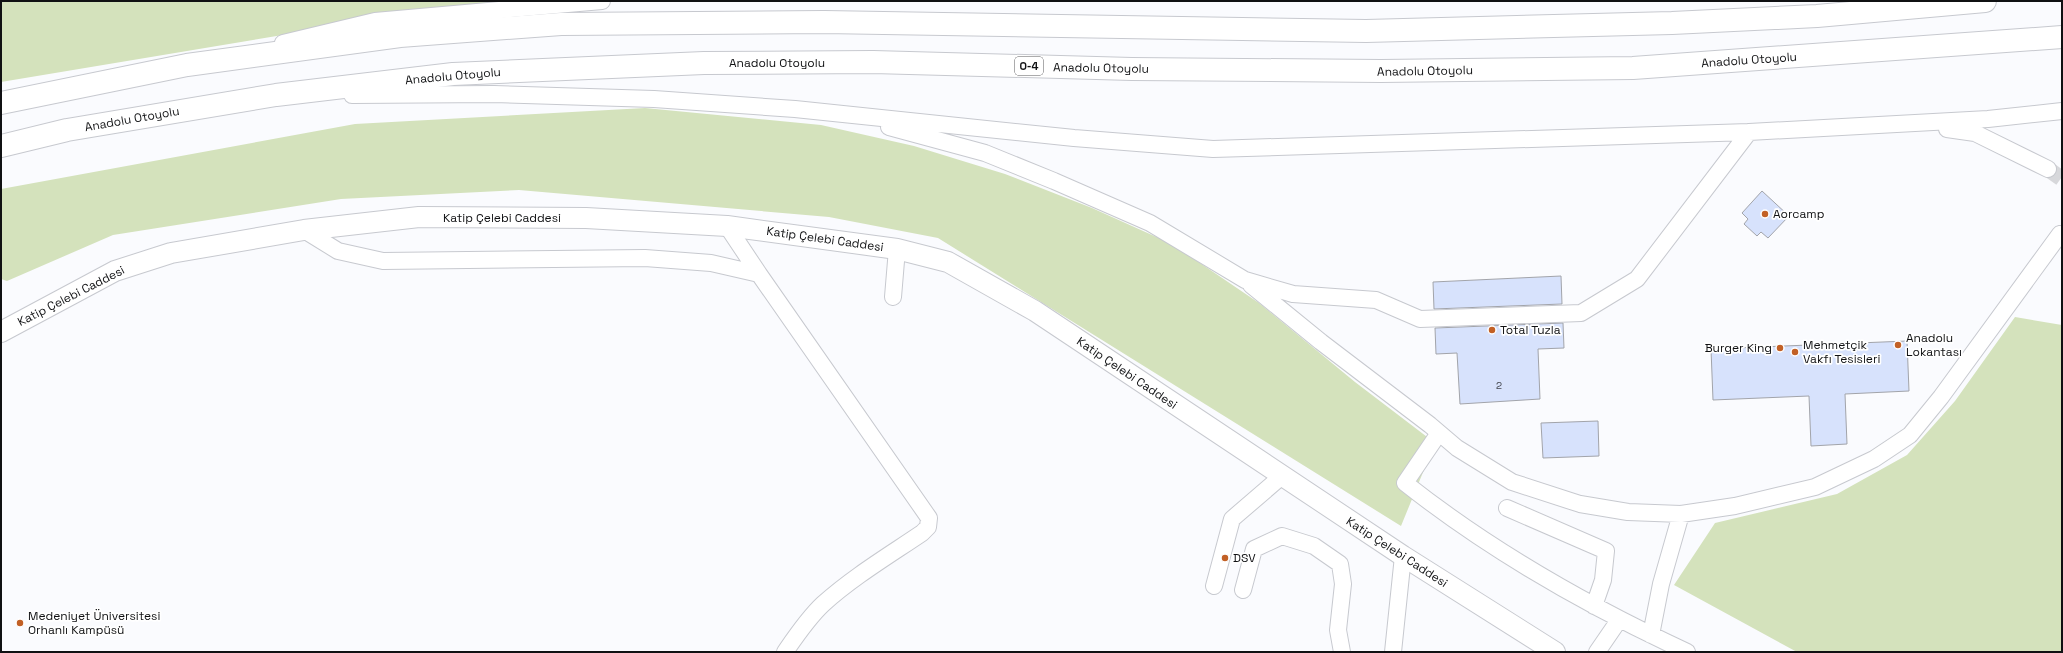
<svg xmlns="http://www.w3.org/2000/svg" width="2063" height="653" viewBox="0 0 2063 653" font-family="'Space Grotesk',sans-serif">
	<rect width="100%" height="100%" fill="#fafbfe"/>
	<path fill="#d4e2bc" d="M1 1H556L349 24 1 82Z
		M645 108 821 125 914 146 1005 174 1092 208 1172 244 1259 303 1355 382 1435 443 1401 526 938 238 829 217 519 190 341 199 113 235 7 281 1 279V189L355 124Z
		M2015 317 2062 325V652H1797L1674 585 1715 523 1837 494 1907 455 1955 401Z"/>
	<path fill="#d7e2fc" stroke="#a2a4aa" d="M1762 191 1789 216 1768 238 1761 232 1757 236 1744 224 1748 219 1742 213Z
		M1561 276 1562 304 1434 309 1433 282Z
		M1563 323 1564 348 1538 349 1540 399 1460 404 1457 353 1436 354 1435 328Z
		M1907 341 1909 391 1845 394 1847 444 1811 446 1809 396 1713 400 1711 349Z
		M1598 421 1599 456 1543 458 1541 423Z"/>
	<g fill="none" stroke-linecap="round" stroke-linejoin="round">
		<path stroke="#d7d8db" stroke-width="16" stroke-dasharray="16 8" stroke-linecap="butt" d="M2048 169 2062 179"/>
		<g stroke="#c7c9cf" stroke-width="18">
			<path id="minor" d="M283 43 375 21 602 1
				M352 95 494 94 654 99 795 109 1074 138 1213 149 1749 132 1988 119 2062 111
				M889 127 985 153 1054 181 1150 223 1245 280 1293 294 1376 300 1420 319 1581 313 1637 279 1749 132
				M1947 129 1975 133 2048 169
				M727 226 759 274
				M304 230 338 251 383 261 645 258 711 263 759 274 929 518 928 527 922 533C888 556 853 577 823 604 808 618 796 636 785 652
				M1251 285 1321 342 1430 425 1457 448 1512 482 1580 504 1628 512 1681 514 1735 506 1815 487 1874 459 1910 435 1941 397 2060 234
				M893 297 897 249
				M1439 433 1405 483C1491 551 1588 606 1687 652
				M1507 508 1606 551 1603 580 1594 606
				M1214 586 1232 519 1282 476
				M1243 590 1254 549 1282 536 1314 546 1340 564 1343 584 1338 630 1342 652
				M1651 635 1661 584 1681 514
				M1393 652 1403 556
				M1597 652 1619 620"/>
		</g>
		<g stroke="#c7c9cf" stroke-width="22">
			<path id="major" d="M1 332 115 271 171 253 304 230 419 217 586 218 727 226 897 249 948 262 1035 311 1403 556 1555 652"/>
		</g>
		<g stroke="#c7c9cf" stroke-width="24">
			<path id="highway" d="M1 103 187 65 400 36 561 24 824 22 1366 31 1672 23 1817 16 1985 1
				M1 146 67 130 276 95 453 74 704 63 873 62 1132 69 1381 71 1633 68 2062 37"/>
		</g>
		<use href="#minor" stroke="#fff" stroke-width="16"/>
		<use href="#major" stroke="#fff" stroke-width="20"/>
		<use href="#highway" stroke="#fff" stroke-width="22"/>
	</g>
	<g fill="#c26025" stroke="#fff" stroke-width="1.5">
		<circle cx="1765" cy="214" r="4"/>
		<circle cx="1492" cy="330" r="4"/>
		<circle cx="1898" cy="345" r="4"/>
		<circle cx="1780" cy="348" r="4"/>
		<circle cx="1795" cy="352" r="4"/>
		<circle cx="1225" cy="558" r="4"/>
		<circle cx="20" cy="623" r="4"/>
	</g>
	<g text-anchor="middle" stroke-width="3.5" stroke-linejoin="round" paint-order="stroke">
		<g font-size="10" fill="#42454d">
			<text x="1499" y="389">2</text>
		</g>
		<rect fill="#fff" stroke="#58585a" stroke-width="1" x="1015" y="57" width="28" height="18" rx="3"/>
		<g font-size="11" font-weight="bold" fill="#101113">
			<text x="1029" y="70">O-4</text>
		</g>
		<g font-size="12" fill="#101113" stroke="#fff">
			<text transform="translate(1749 60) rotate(-4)" y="4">Anadolu Otoyolu</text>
			<text x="777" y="67">Anadolu Otoyolu</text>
			<text transform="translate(1101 68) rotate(1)" y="4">Anadolu Otoyolu</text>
			<text transform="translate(1425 71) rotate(-1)" y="4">Anadolu Otoyolu</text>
			<text transform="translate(453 76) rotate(-5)" y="4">Anadolu Otoyolu</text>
			<text transform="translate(132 119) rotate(-10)" y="4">Anadolu Otoyolu</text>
			<text x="502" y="222">Katip Çelebi Caddesi</text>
			<text transform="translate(825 239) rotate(8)" y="4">Katip Çelebi Caddesi</text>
			<text transform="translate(71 296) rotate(-27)" y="4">Katip Çelebi Caddesi</text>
			<text transform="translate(1127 373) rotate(34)" y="4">Katip Çelebi Caddesi</text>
			<text transform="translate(1397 552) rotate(33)" y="4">Katip Çelebi Caddesi</text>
		</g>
		<g font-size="12" fill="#101113" stroke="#fff" text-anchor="start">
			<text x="1773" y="218">Aorcamp</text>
			<text x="1500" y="334">Total Tuzla</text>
			<text x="1906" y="342">Anadolu<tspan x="1906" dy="14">Lokantası</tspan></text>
			<text x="1803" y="349">Mehmetçik<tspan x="1803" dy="14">Vakfı Tesisleri</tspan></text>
			<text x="1772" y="352" text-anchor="end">Burger King</text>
			<text x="1233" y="562">DSV</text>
			<text x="28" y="620">Medeniyet Üniversitesi<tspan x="28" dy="14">Orhanlı Kampüsü</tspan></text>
		</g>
	</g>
	<rect width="2063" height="653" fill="none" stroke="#101113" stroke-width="4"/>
</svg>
